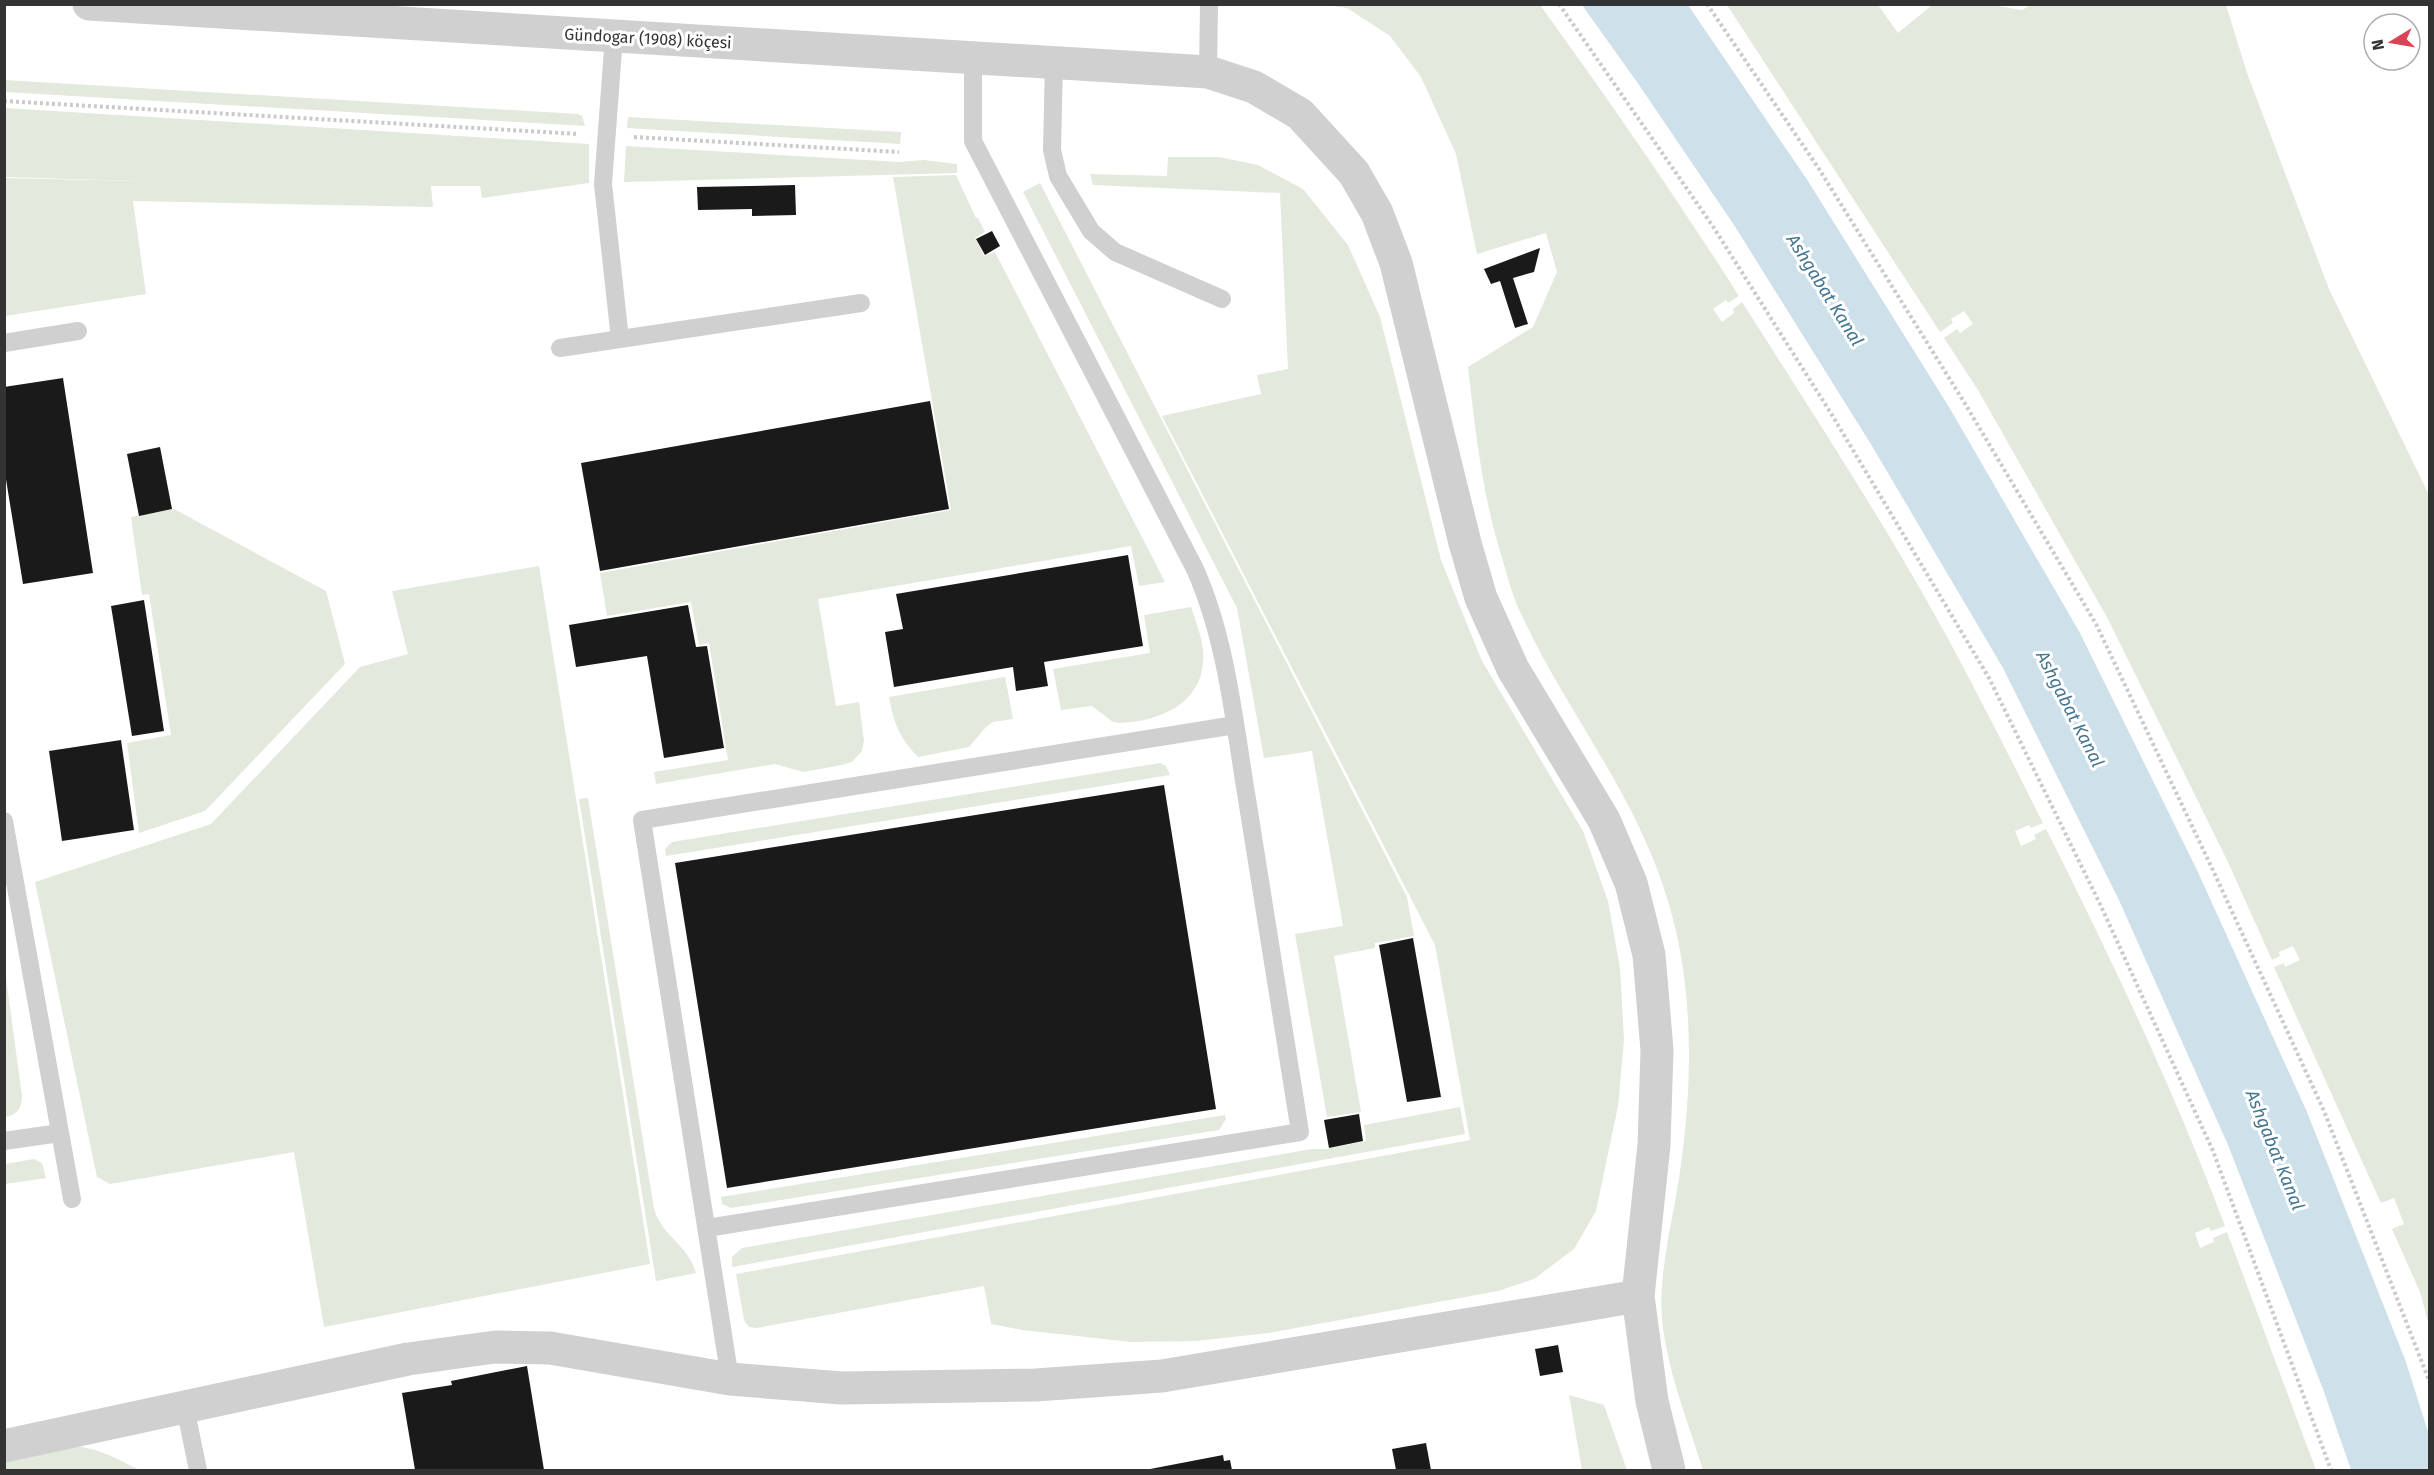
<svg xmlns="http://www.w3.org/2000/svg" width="2434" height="1475" viewBox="0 0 2434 1475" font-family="'Fira Sans',sans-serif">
	<rect width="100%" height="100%" fill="#fff"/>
	<path fill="#e3e9dd" d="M1948 4 1992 5 2022 10 2033 4 2226 5 2247 73 2329 289 2429 495V1325L2420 1292 2392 1229 2404 1224 2394 1198 2381 1203 2274 967 2284 963 2285 967 2300 960 2293 946 2279 952 2280 956 2272 960 2227 860 2108 619 1978 390 1944 338 1957 329 1960 333 1973 324 1964 311 1951 319 1953 323 1940 332 1727 5H1878L1898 33 1931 6Z
		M1326 5H1540C1609 100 1676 197 1739 296L1728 303 1726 300 1713 309 1722 322 1734 313 1733 309 1742 302C1805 401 1869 499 1927 601 1968 673 2005 748 2043 823L2031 828 2029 825 2015 831 2021 846 2036 839 2034 835 2046 829C2111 958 2174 1090 2225 1226L2211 1231 2209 1227 2195 1233 2200 1248 2214 1242 2213 1238 2227 1232 2316 1470H1703C1688 1422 1667 1370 1662 1319 1658 1270 1675 1213 1681 1164 1692 1086 1693 1003 1675 927 1646 803 1567 717 1517 605 1511 591 1507 575 1503 561 1482 495 1476 435 1468 367L1533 327 1557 272 1546 233 1477 254 1456 154 1421 77 1390 36 1347 8Z
		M5 80 578 114 582 116 585 126 5 92Z
		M5 108 589 144V183L482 198 480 186H431L433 207 133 201 146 294 5 316V178L141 181 5 177Z
		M628 117 901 132 900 144 627 128Z
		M626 146 899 162 924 160 957 164V173L624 182Z
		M1168 157H1219L1258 165 1303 189 1348 245 1380 317 1441 560 1482 661 1583 831 1608 901 1620 968 1624 1040 1618 1106 1596 1211 1574 1249 1534 1279 1498 1291 1268 1333 1196 1341 1131 1342 1022 1330 991 1324 984 1286 757 1328 749 1327 744 1320 736 1274 1470 1140 1435 945 1162 416 1261 394 1257 375 1288 369 1280 193 1093 185 1090 174 1167 176Z
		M956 175 976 218H978L985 232 975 238 984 256 995 252 1165 582 1139 586 1131 546 818 599 836 706 859 702 864 741 862 751 852 762 842 765 803 772 775 764 656 784 654 772 728 760 709 643 699 645 691 602 607 616 600 573 951 510 893 177Z
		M1040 183 1407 897 1414 936 1375 943V948L1334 956 1361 1112 1327 1117 1295 934 1343 926 1312 751 1264 758 1237 608 1023 192Z
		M174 509 326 591 345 664 205 811 139 833 127 743 171 735 149 594 142 595 131 517Z
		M539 566 650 1264 324 1327 294 1152 110 1184 97 1177 35 882 211 824 360 667 408 654 392 591Z
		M1191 607C1196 623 1205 643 1203 661 1201 705 1157 722 1119 723L1113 722 1092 706 1061 710 1053 669 1150 653 1144 615Z
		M1005 677 1013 719 993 722 986 727 969 747 918 757C899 737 894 724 889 697Z
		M1160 763 1166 766 1170 775 666 856 665 849 672 842Z
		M588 798 654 1209C662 1236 689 1246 696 1273L656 1281 579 799Z
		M4 963 22 1096C22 1107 17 1116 5 1117Z
		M1460 1107 1465 1134 732 1267V1257L742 1248 1312 1149H1327L1366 1141 1364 1125Z
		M1225 1115 1226 1119 1219 1130 731 1208 722 1204 721 1197Z
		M34 1159 42 1163 46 1178 5 1184V1164Z
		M1569 1395 1604 1405 1627 1470H1582Z
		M70 1446C97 1447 116 1458 139 1470H5L4 1462Z"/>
	<path fill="#cee0ea" d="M1582 5H1688L1808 181 1949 407 2080 633 2197 870 2307 1112 2406 1362 2429 1435V1470H2351L2323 1389 2228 1145 2118 898 2003 668 1872 446 1734 225 1637 82Z"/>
	<path fill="#1a1a1a" d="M795 185 796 215 752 216V209L698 210 697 187Z
		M992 231 1000 246 985 255 976 239Z
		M1540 248 1534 272 1513 278 1528 324 1515 328 1500 281 1491 284 1484 269Z
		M63 378 93 573 23 584 4 467V387Z
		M930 401 949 509 600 571 581 463Z
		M160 447 172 509 139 516 127 454Z
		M1128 555 1143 646 1044 662 1048 686 1016 691 1013 667 894 687 885 632 903 629 896 594Z
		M144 600 164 731 132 736 111 606Z
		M688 605 696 647 707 646 724 748 664 758 647 656 576 667 569 625Z
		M121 740 134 830 62 841 49 751Z
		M1164 785 1216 1109 727 1188 675 863Z
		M1413 938 1441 1097 1407 1102 1379 945Z
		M1359 1114 1363 1141 1329 1148 1324 1120Z
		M1558 1345 1563 1372 1540 1376 1535 1349Z
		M527 1366 544 1470H415L402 1393 452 1385 451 1381Z
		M1426 1443 1431 1470H1396L1392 1449Z
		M1223 1455 1224 1461 1230 1460 1232 1470H1145Z"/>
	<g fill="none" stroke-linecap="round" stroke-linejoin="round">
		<path stroke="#cacaca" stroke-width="4" stroke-dasharray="3 3" stroke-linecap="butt" d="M1559 4 1712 225 1832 415 1989 678 2100 904 2213 1151 2331 1470
			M1707 4 1819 169 1964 402 2096 624 2211 866 2324 1111 2430 1383
			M4 101 579 134
			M634 137 899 152"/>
		<path stroke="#d0d0d0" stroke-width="18" d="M614 36 603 184 620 339
			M1054 62 1052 150 1058 176 1091 231 1115 252 1222 299
			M1208 72 1209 4
			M4 343 78 331
			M560 348 861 303
			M4 821 72 1199
			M4 1141 60 1133
			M707 1228 1300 1132C1282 1021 1264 910 1247 799 1234 722 1227 641 1195 569L973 141V57
			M730 1379 642 820 1235 725
			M185 1407 198 1470"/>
		<path stroke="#d0d0d0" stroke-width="33" d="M89 4 1208 72 1254 87 1300 114 1354 173 1377 213 1396 263 1465 543 1481 598 1513 669 1604 820 1631 883 1649 955 1657 1050 1654 1145 1638 1296 1652 1401 1669 1470
			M4 1446 408 1359 495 1347 550 1348 730 1379 841 1388 1036 1385 1162 1376 1638 1296"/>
	</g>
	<g text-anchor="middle" stroke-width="6" stroke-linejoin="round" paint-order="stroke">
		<g font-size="16" fill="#333" stroke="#fff">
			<text transform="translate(648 38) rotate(3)" y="6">Gündogar (1908) köçesi</text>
		</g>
		<g font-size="18" font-style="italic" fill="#457690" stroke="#fff">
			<text transform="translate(1825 290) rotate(58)" y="6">Ashgabat Kanal</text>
			<text transform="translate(2070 709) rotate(63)" y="6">Ashgabat Kanal</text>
			<text transform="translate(2275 1150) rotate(68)" y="6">Ashgabat Kanal</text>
		</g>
	</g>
	<rect width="2434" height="1475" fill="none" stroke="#333333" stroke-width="12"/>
	<g transform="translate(2392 42) rotate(259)"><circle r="28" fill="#ffffff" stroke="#adadad" stroke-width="1.5"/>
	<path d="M0-4.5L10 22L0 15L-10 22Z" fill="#da4556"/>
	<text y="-9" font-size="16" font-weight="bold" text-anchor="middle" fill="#333333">N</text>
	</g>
</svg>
